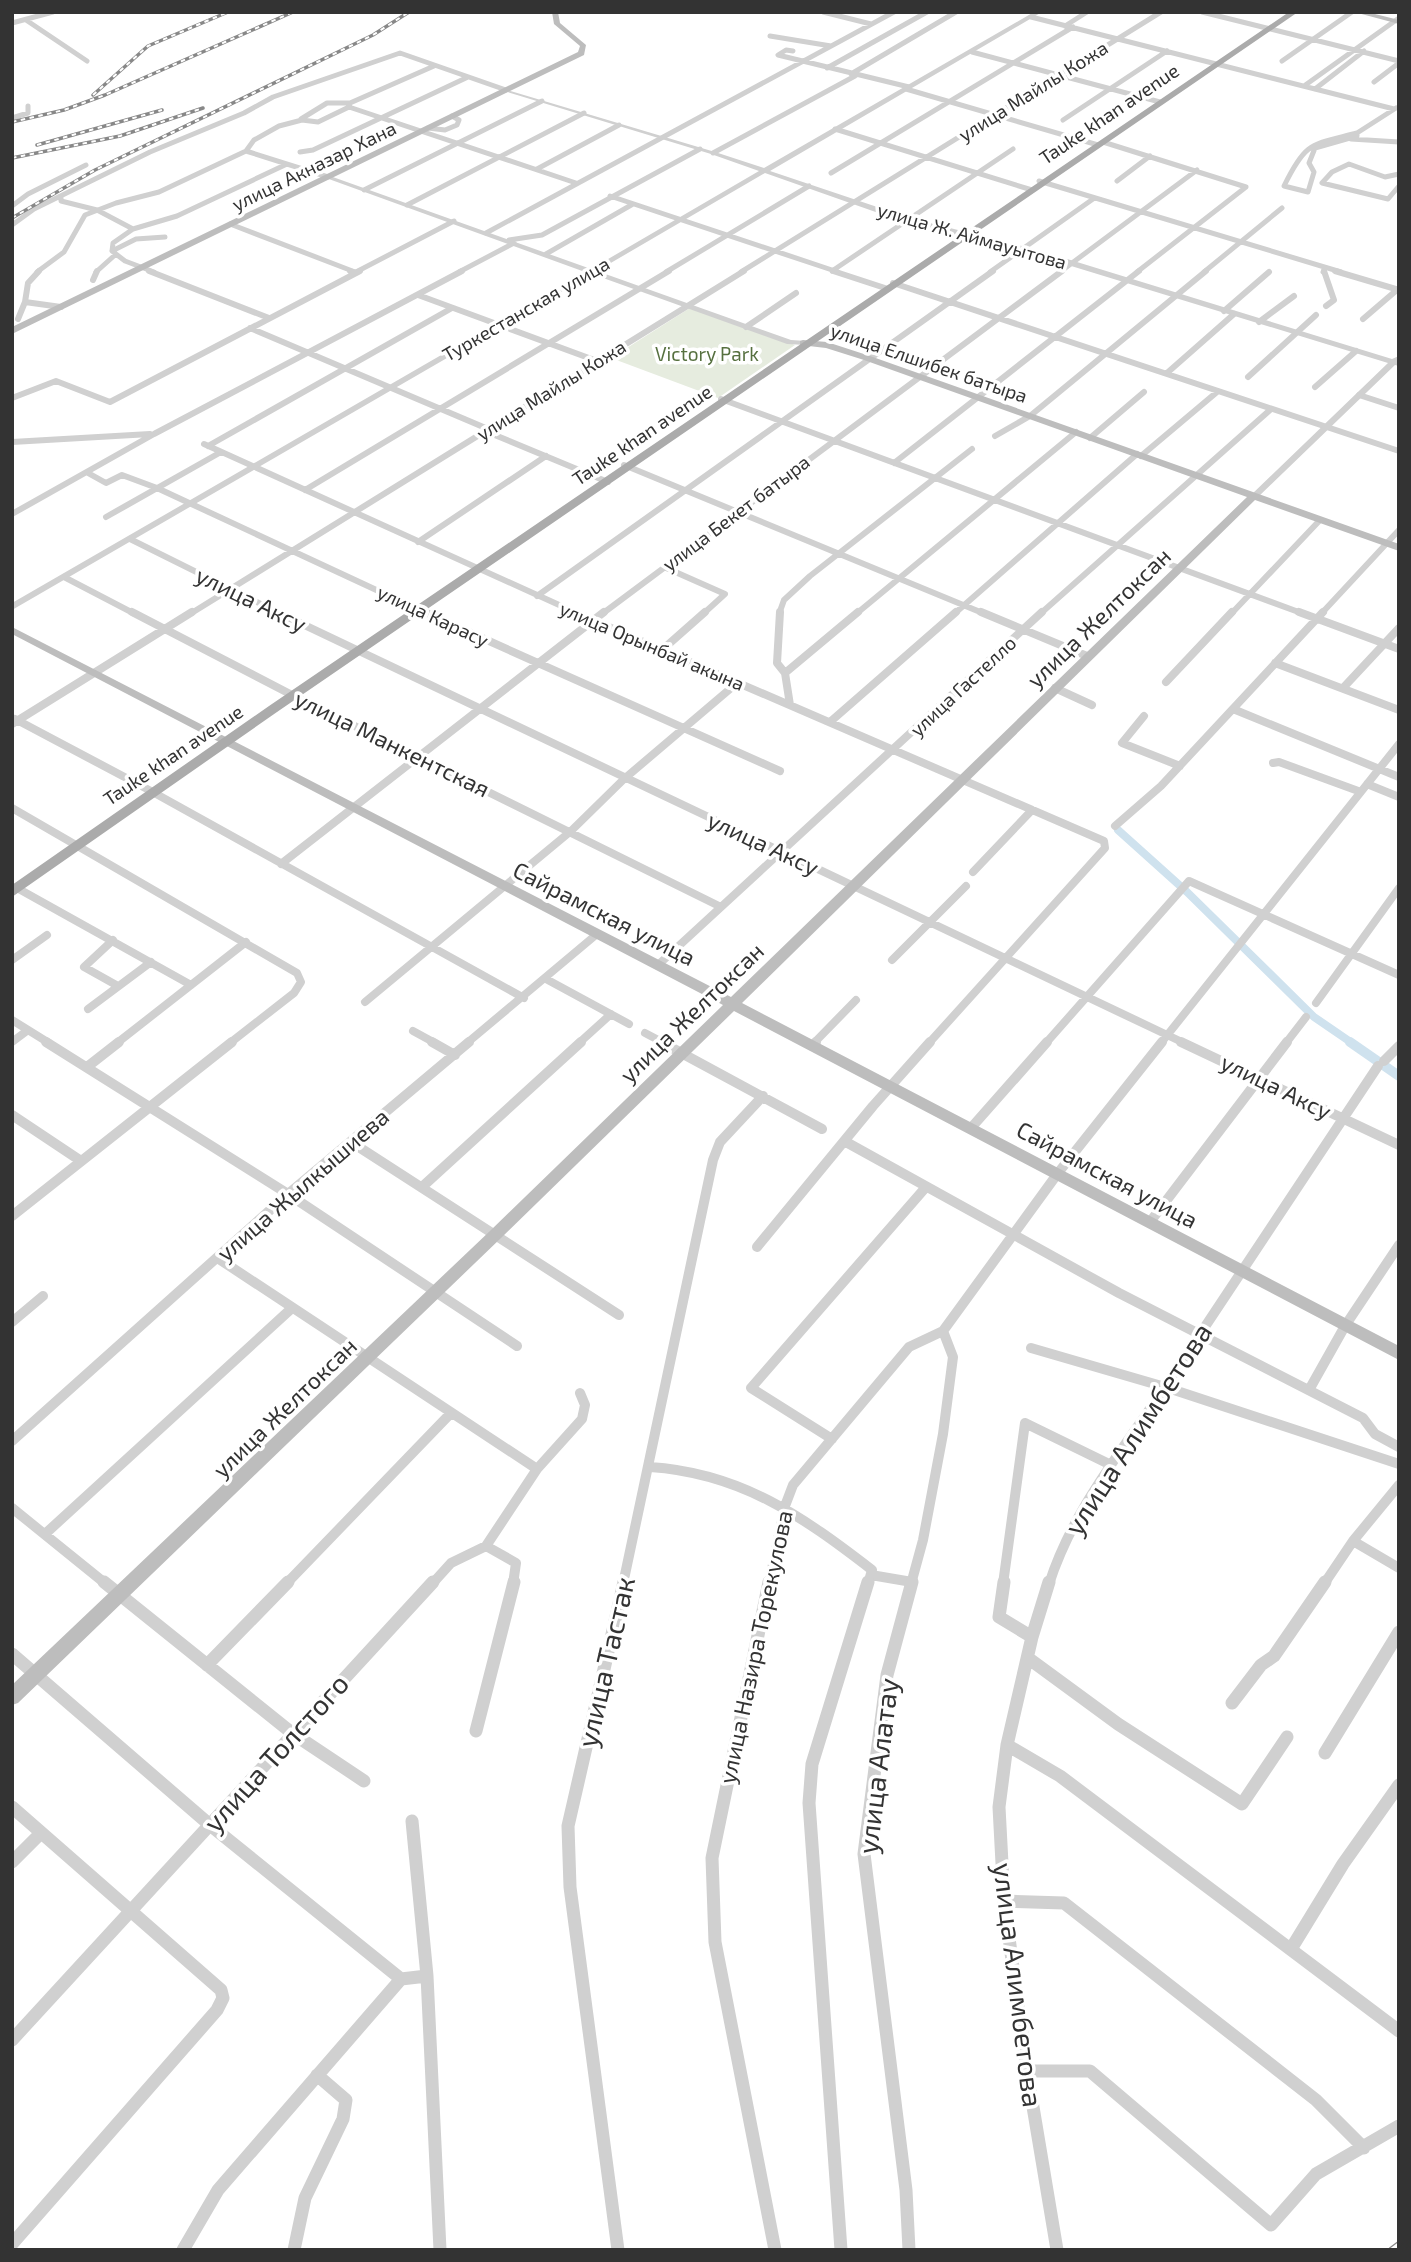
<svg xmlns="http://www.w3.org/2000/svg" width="1411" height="2262" viewBox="0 0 1411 2262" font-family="'Exo 2',sans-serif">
	<rect width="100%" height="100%" fill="#fff"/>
	<path fill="#e6ecdf" d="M690 308 795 345 718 398 611 358Z"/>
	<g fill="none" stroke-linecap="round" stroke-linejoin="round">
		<path stroke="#cfe2ee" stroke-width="8" d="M1118 830 1187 892 1314 1017 1352 1043"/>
		<path stroke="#cfe2ee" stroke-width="10" d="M1350 1042 1399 1076"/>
		<path stroke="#d0d0d0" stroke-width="5" d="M823 12 871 24
			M1202 12 1399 61
			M1031 17 1394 109
			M26 20 87 61
			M12 23 53 12
			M1065 26 1087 12
			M770 36 831 46
			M793 51 786 50 778 55 909 87
			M972 52 1160 102
			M1282 61 1352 12
			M827 68 927 12
			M851 74 956 12
			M1374 82 1399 63
			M1304 86 1399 18
			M906 89 1098 145
			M1315 89 1364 51
			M349 107 576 183
			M12 118 28 113V106
			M301 119 327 103H350
			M1063 120 1167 51
			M428 128 445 130 457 125 459 120 452 116
			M835 129 1032 190
			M1357 133V136L1315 148 1309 163 1314 172 1308 192 1284 186C1306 141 1311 145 1357 133Z
			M1357 133 1396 108
			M1351 139 1399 142
			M1103 142 1246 187 1137 272
			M246 151 328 177
			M300 152 313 150 468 77
			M713 153 855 76
			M537 169 619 125
			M831 173 1073 27
			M1399 174 1385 177 1349 164 1332 172 1322 183 1388 199 1399 186
			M1039 181 1341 272
			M1117 181 1150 156
			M364 190 542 101
			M610 196 838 272
			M61 197V201L97 210 133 229
			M407 205 584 113
			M12 206 28 194 86 165
			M230 224 355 272
			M12 225 34 209 150 152 244 113 273 97 400 53 506 90
			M486 233 894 12
			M509 240 542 235 700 149
			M112 251 136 239 165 237
			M546 254 633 204
			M832 271 1013 149
			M37 272 64 252 85 215 116 203 159 192 246 151 254 140 279 126 302 120 318 122 349 107 350 103 434 66
			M96 272 115 255
			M154 272 125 261 112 251 113 243 133 229 177 216 287 164
			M356 272 454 221
			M459 272 514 243
			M666 272 809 186
			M741 272 1161 12
			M990 272 1093 199
			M1060 272 1197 170
			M1204 272 1282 208
			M1323 272 1325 268"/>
		<path stroke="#d0d0d0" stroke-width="6" d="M39 271 28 283 25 302 61 307
			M149 271 269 318
			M350 271 356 273
			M833 271 888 289
			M1324 271 1334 300 1326 306
			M1335 271 1399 290
			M93 280 97 271
			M893 283 1399 451
			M418 295 597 361
			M1224 311 1269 272
			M18 319 25 302
			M1363 319 1398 289
			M1259 322 1294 296
			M746 327 796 293
			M250 328 488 429
			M1167 373 1234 314
			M1248 377 1316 315
			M1315 387 1356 351
			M1359 395 1399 408
			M12 398 56 381 110 402 360 271
			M721 399 1304 614
			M485 431 608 482
			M995 436 1030 416 1206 271
			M1090 438 1144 392
			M12 442 150 434
			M204 444 579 614
			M208 446 452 308
			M1141 456 1217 392
			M894 463 1139 271
			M624 465 985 614
			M88 473 106 483 122 475 157 488 428 614
			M305 490 669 271
			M12 514 154 434 462 271
			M106 517 221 452
			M130 539 281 614
			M418 542 546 456
			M664 567 725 594 703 614
			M64 577 135 614
			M537 596 993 271
			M190 614 744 271
			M602 614 1062 271
			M779 614 784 600 810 576 972 449
			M856 614 1076 432
			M954 614 1137 454
			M1040 614 1270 410
			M1231 614 1320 520
			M1321 614 1399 530"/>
		<path stroke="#d0d0d0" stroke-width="8" d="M132 612 294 696 721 907
			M277 612 1184 1043
			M424 612 780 771
			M574 612 1104 841 1105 848 929 1043
			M780 612 777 663 785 673
			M981 612 1087 656
			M1299 612 1399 649
			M662 650 705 612
			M1275 663 1399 710
			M1166 682 1232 612
			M1055 688 1092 705
			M1343 688 1399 628
			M790 705 785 673 858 612
			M1233 709 1399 777
			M1144 716 1122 743 1180 766
			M15 719 149 790 524 998
			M830 722 956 612
			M12 724 192 612
			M1273 763 1279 762 1361 792
			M1367 784 1399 797
			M12 808 297 973 301 982 294 993 230 1043
			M1115 826 1161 786 1323 612
			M281 864 604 612
			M973 872 1032 810
			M17 888 191 985
			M113 940 84 967 118 986
			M12 960 47 935
			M892 960 966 886
			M658 965 1042 612
			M546 979 629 1024
			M365 1002 571 831 624 779 737 683
			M1316 1003 1399 888
			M88 1009 151 962
			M12 1020 49 1043
			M413 1031 435 1043
			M645 1033 664 1043
			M12 1042 28 1030
			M117 1043 246 942
			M467 1043 597 934
			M579 1043 611 1014
			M814 1043 856 1000
			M1046 1043 1189 881 1399 975
			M1161 1043 1399 744
			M1286 1043 1306 1017"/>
		<path stroke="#d0d0d0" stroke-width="10" d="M46 1042 288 1194 517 1346
			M432 1042 455 1055
			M661 1042 822 1129
			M1181 1042 1399 1145
			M812 1046 816 1042
			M1384 1061 1399 1046
			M87 1067 119 1042
			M12 1115 81 1161
			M971 1128 1047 1042
			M351 1142 619 1315
			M846 1142 1119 1293 1363 1418 1375 1434 1399 1447
			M422 1187 581 1042
			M12 1216 232 1042
			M1150 1222 1287 1042
			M757 1247 873 1106 930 1042
			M219 1259 537 1469
			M12 1322 43 1296
			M1031 1348 1165 1387 1399 1464
			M1309 1390 1345 1326 1399 1245
			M832 1439 751 1388 926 1187
			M12 1441 288 1194 469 1042
			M650 1467C741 1473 802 1516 872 1570L868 1584
			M12 1508 106 1584
			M45 1534 292 1308
			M1353 1541 1399 1568
			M486 1546 516 1563 513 1584
			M871 1575 912 1582
			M286 1584 451 1413
			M432 1584 451 1563 486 1546 537 1469 582 1419 585 1405 580 1393
			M623 1584 713 1160 720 1142 763 1096
			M769 1584 785 1506 793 1485 909 1347 943 1331 1058 1173 1162 1042
			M911 1584 923 1540 943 1434 953 1357 943 1331
			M1003 1584 1025 1423 1109 1464
			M1049 1584C1073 1509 1124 1448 1167 1384 1238 1278 1308 1172 1378 1066
			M1324 1584 1353 1541 1399 1485"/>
		<path stroke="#d0d0d0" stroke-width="13" d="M104 1582 292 1733 364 1781
			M769 1582 712 1858 715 1942 775 2250
			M1004 1582 999 1617 1032 1637
			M1049 1582 1032 1637 1007 1745 999 1807 1004 1901 1027 2071 1057 2250
			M12 1654 210 1825 401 1979 427 1976
			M1028 1658 1118 1724 1242 1804 1287 1737
			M207 1665 288 1582
			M1232 1703 1261 1665 1274 1656 1325 1582
			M476 1731 514 1582
			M1007 1745 1060 1776 1399 2031
			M1325 1753 1399 1632
			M12 1807 221 1990 223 1998 217 2010 12 2244
			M412 1821 427 1976 440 2250
			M12 1862 41 1833
			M1004 1901 1064 1903 1316 2100 1364 2148
			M1291 1949 1343 1864 1399 1785
			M12 2040 433 1582
			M1027 2071H1090L1271 2225 1316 2174 1399 2126
			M183 2250 218 2190 401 1979
			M294 2250 305 2198 343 2119 346 2100 317 2075
			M618 2250 570 1887 568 1826 624 1582
			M841 2250 809 1803 812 1764 868 1582
			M909 2250 906 2190 864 1854 887 1675 912 1582"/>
		<path fill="#d0d0d0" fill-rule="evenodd" d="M1034 12H1042L770 171 910 218 1038 250 1392 359 1399 356V366L1395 365 1257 498 1250 496 1388 363 1032 254 904 222 765 173 597 271 791 340 806 341V345L787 344 592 274 12 610V603L585 272 326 178V176H330L591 269 759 171 711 154 504 91V89L715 152 764 168Z"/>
		<path fill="#bdbdbd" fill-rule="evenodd" d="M552 12H558L560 23 586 45 584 55 12 334V327L578 52 580 46 554 24Z
			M1354 12H1367L1399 20V24Z
			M803 340 827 342 870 356 1399 544V551L1255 500 742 1003 1399 1346V1360L734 1011 501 1238 18 1703 12 1705V1685L491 1230 723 1005 12 634V627L731 997 1247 497 864 360 826 348 800 345V341Z"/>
		<path fill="#ababab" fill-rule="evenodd" d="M1289 12H1298L277 712 12 897V885L269 706Z"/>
		<g stroke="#888" stroke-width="3.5">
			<path id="rail-far1" d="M93 95 148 46 228 12
				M12 122 64 110 105 95 293 12
				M37 145 162 110
				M12 158 120 136 203 108
				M12 218 95 170 373 35 409 12"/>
		</g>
		<g stroke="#888" stroke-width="6">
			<path id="rail" d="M1391 2250 1399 2244"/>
		</g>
		<use href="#rail-far1" stroke="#fff" stroke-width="2" stroke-dasharray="4.5" stroke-linecap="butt"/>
		<use href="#rail" stroke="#fff" stroke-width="3.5" stroke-dasharray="10" stroke-linecap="butt"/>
	</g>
	<g text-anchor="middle" stroke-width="7" stroke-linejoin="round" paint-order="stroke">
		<g font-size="19" fill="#333" stroke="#fff">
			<text transform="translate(1033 91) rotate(-32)" y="7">улица Майлы Кожа</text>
			<text transform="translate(1109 114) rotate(-34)" y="7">Tauke khan avenue</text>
			<text transform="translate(314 166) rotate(-26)" y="7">улица Акназар Хана</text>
			<text transform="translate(972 236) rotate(16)" y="7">улица Ж. Аймауытова</text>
			<text transform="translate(526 309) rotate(-30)" y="7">Туркестанская улица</text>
			<text transform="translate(929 363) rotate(19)" y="7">улица Елшибек батыра</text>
			<text transform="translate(551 390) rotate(-32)" y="7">улица Майлы Кожа</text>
			<text transform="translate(642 435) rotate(-34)" y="7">Tauke khan avenue</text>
			<text transform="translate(736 513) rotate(-37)" y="7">улица Бекет батыра</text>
			<text transform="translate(433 616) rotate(25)" y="7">улица Карасу</text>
			<text transform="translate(652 646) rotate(23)" y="7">улица Орынбай акына</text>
			<text transform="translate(963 686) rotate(-43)" y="7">улица Гастелло</text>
			<text transform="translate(173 755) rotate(-34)" y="7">Tauke khan avenue</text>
		</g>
		<g font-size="19" fill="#56703f" stroke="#fff">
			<text x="707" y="361">Victory Park</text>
		</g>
		<g font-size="23" fill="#333" stroke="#fff">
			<text transform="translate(251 600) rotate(26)" y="8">улица Аксу</text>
			<text transform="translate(1099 618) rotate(-44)" y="8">улица Желтоксан</text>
			<text transform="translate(392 744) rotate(26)" y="8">улица Манкентская</text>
			<text transform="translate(763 844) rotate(25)" y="8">улица Аксу</text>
			<text transform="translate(604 914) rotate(27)" y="8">Сайрамская улица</text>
			<text transform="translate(692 1013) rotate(-44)" y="8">улица Желтоксан</text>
			<text transform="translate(1276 1087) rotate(26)" y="8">улица Аксу</text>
			<text transform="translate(1107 1175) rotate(28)" y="8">Сайрамская улица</text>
			<text transform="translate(303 1185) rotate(-41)" y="8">улица Жылкышиева</text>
			<text transform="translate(285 1408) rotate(-44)" y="8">улица Желтоксан</text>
			<text transform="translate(756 1647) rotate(-78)" y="8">улица Назира Торекулова</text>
		</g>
		<g font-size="28" fill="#333" stroke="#fff">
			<text transform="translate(1138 1429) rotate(-57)" y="10">улица Алимбетова</text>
			<text transform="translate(606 1662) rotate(-77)" y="10">улица Тастак</text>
			<text transform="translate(276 1753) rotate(-48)" y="10">улица Толстого</text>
			<text transform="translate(878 1766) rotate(-83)" y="10">улица Алатау</text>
			<text transform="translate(1018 1985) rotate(83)" y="10">улица Алимбетова</text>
		</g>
	</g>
	<rect width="1411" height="2262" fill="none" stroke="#333333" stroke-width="28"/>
</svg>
